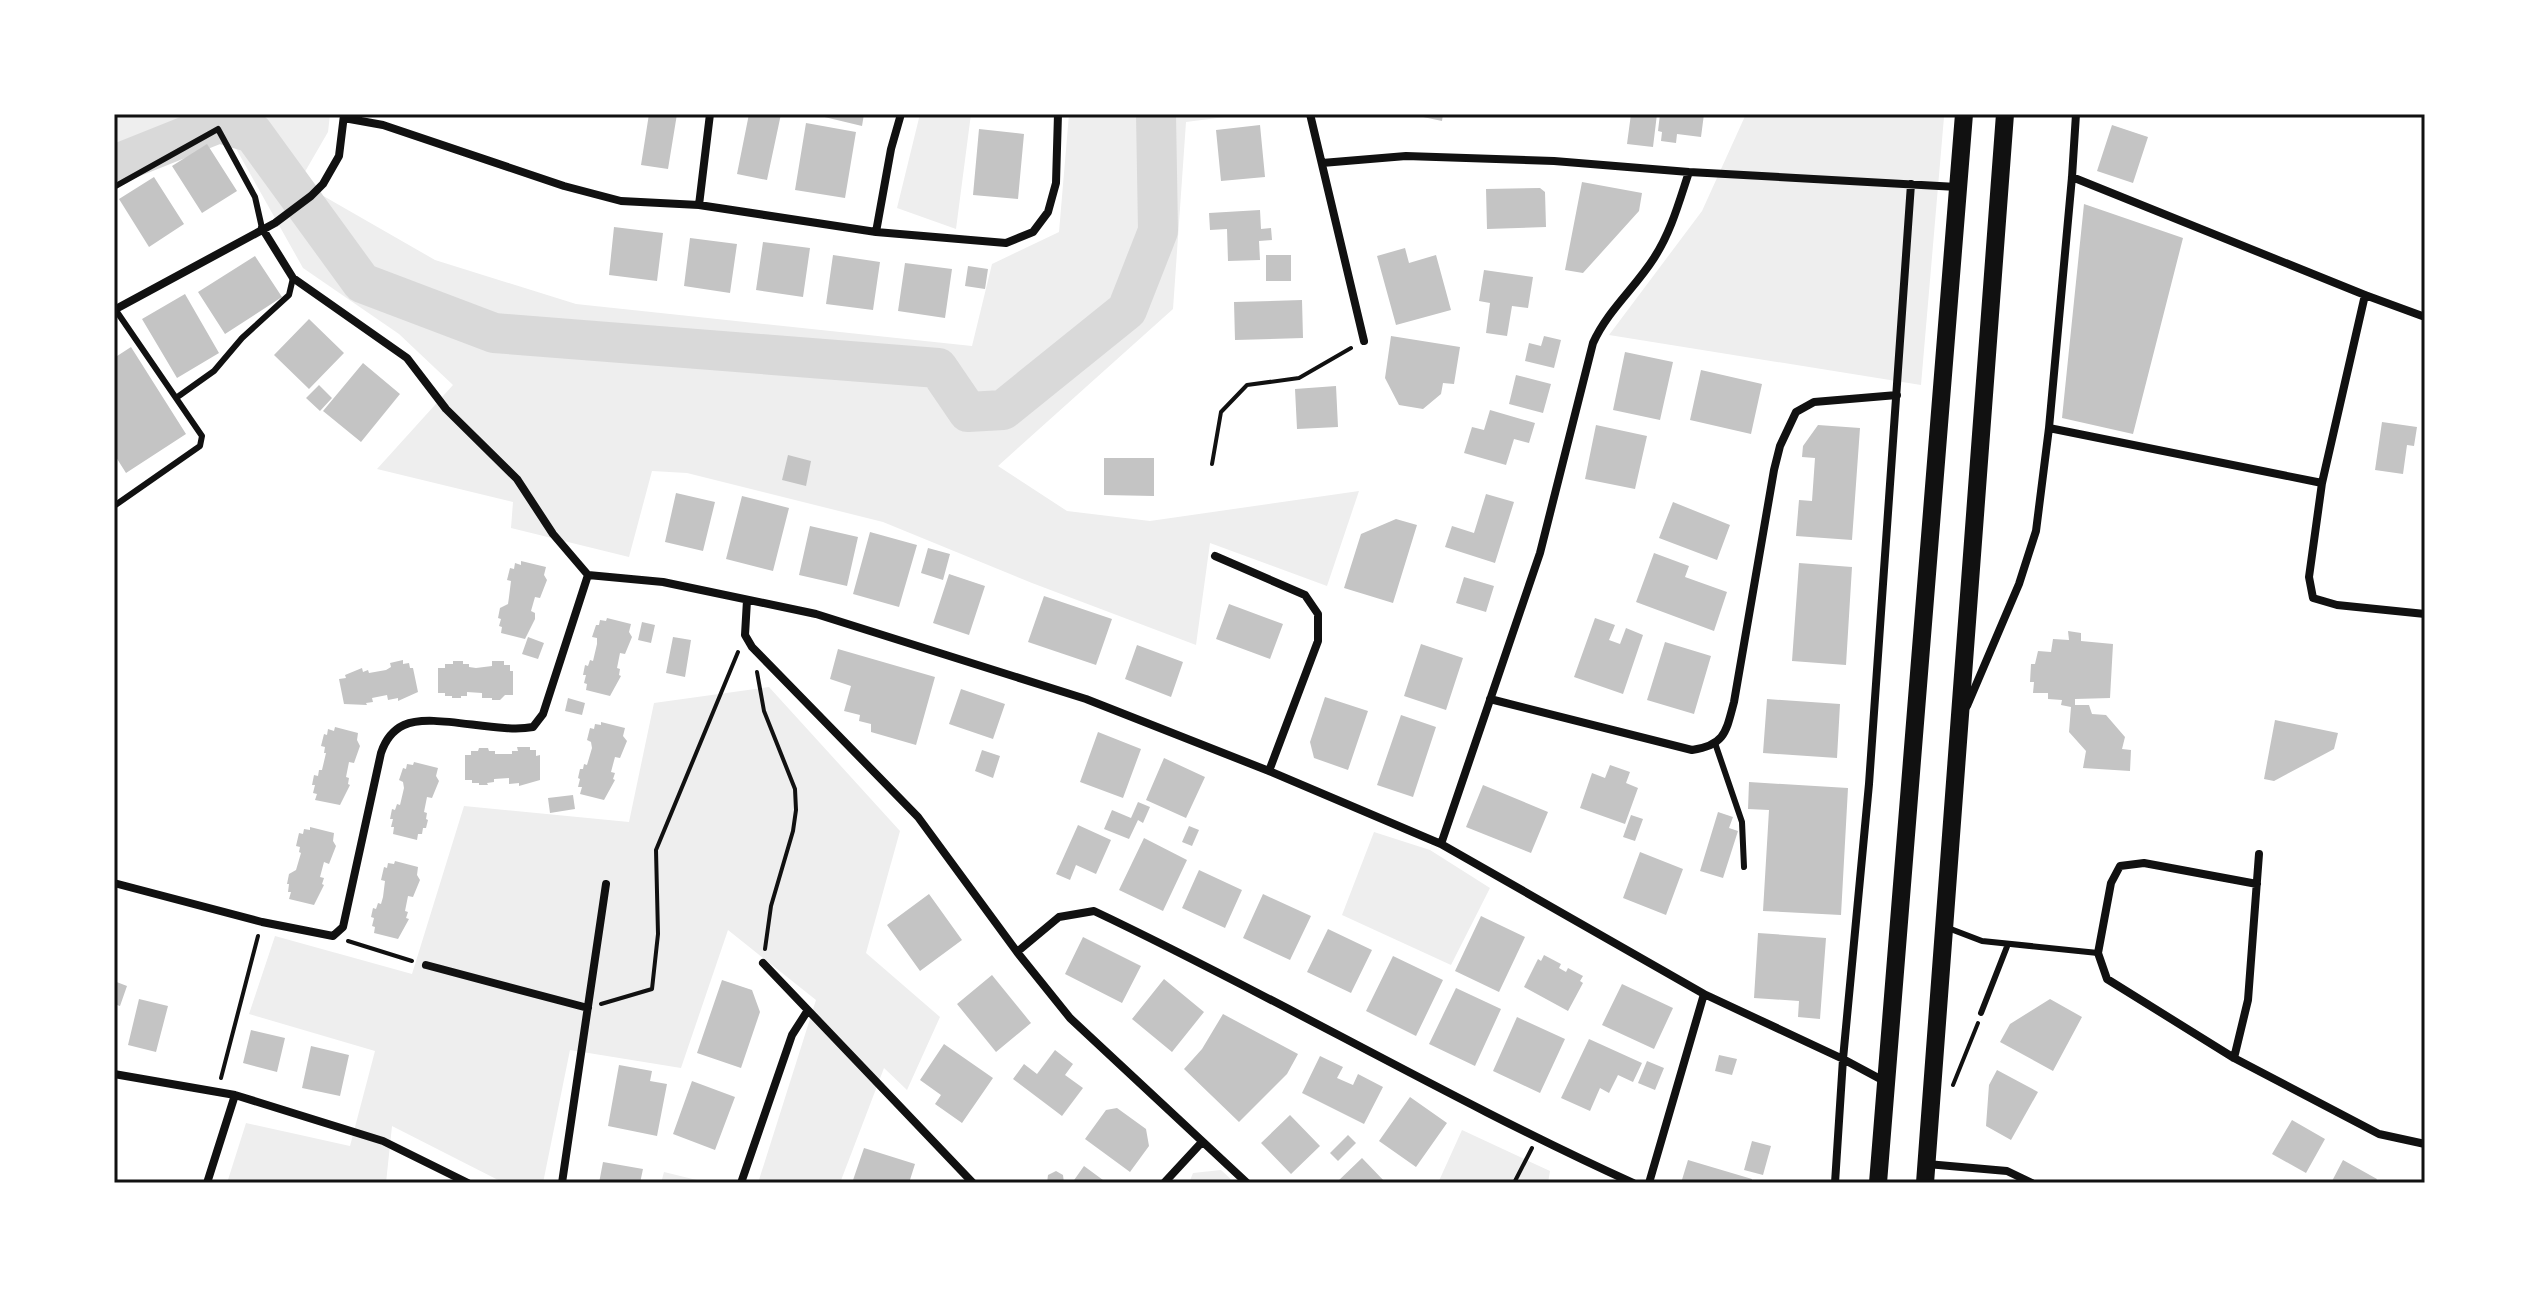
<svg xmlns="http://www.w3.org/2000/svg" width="2539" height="1297" viewBox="0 0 2539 1297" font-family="'Public Sans',sans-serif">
	<rect width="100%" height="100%" fill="#fff"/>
	<path fill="#eee" d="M114 114H330L328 132 299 182 435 260 576 304 972 346 992 264 1059 232 1069 114H1248L1186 122 1173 309 998 466 1067 511 1150 521 1359 491 1327 586 1210 543 1196 645 1032 583 883 522 687 473 652 471 629 557 511 528 513 502 377 469 453 385 399 334 303 268 225 129 154 155 114 178Z
		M920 114H971L956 229 897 208Z
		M1746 114H1936L1944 117 1921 385 1609 335 1702 211Z
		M769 687 900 831 866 953 940 1017 907 1090 884 1068 840 1183H758L816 1000 728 930 681 1068 570 1050 543 1183H504L392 1126 386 1183H227L246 1123 350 1146 375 1051 249 1014 275 936 412 974 464 806 629 822 654 703Z
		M1374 832 1430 850 1490 888 1451 965 1342 915Z
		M1462 1130 1550 1171 1548 1183H1438Z
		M1221 1170 1235 1183H1189L1193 1173Z
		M664 1172 709 1183H661Z"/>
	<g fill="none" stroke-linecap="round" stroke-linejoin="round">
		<path stroke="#d9d9d9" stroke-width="40" d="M114 165 219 123 253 133 362 283 494 333 938 368 968 412 1003 410 1127 310 1158 231 1156 114"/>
	</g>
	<path fill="#c4c4c4" d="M649 114H677L668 169 641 165Z
		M749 114H781L767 180 737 174Z
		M812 114H864L862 126Z
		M1409 114H1443L1442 121Z
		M1631 114H1657L1653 147 1627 144Z
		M1660 114H1704L1701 137 1677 134 1676 143 1661 141 1662 132 1658 131Z
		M806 123 856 132 845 198 795 190Z
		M1260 125 1265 177 1221 181 1216 130Z
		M2112 125 2148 137 2133 183 2097 171Z
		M979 129 1024 134 1018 199 973 195Z
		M207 144 237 191 202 213 172 166Z
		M154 177 184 224 149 247 119 199Z
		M1582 182 1642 193 1639 211 1583 273 1565 270Z
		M1540 188 1545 192 1546 227 1487 229 1486 189Z
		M2084 204 2183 238 2133 434 2062 418Z
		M1260 210 1261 229 1271 228 1272 240 1259 241 1260 260 1228 261 1227 229 1210 230 1209 213Z
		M614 227 663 233 657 281 609 275Z
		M690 238 737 244 730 293 684 286Z
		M763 242 810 248 803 297 756 290Z
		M1405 248 1409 263 1436 255 1451 310 1396 325 1377 256Z
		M833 255 880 262 873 310 826 304Z
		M1266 255H1291V281H1266Z
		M255 256 282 297 225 334 198 292Z
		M905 263 952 269 945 318 898 311Z
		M968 266 988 269 985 289 965 286Z
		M1484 270 1533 277 1528 308 1512 306 1507 336 1486 333 1490 303 1479 301Z
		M185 294 219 353 177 378 142 319Z
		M1302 300 1303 338 1235 340 1234 302Z
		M309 319 344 353 309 389 274 355Z
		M1391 336 1460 347 1454 384 1443 383 1441 394 1423 409 1399 405 1385 378Z
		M1544 336 1561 340 1554 368 1525 361 1529 343 1541 346Z
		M131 347 186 434 126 473 114 454V358Z
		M1625 352 1673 362 1660 420 1613 410Z
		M363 363 400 394 361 442 323 411Z
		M1701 370 1762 384 1751 434 1690 420Z
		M1516 375 1551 384 1543 413 1509 404Z
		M319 385 332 398 320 411 306 398Z
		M1336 386 1338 427 1297 429 1295 389Z
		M1490 410 1535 423 1529 443 1514 439 1506 465 1464 453 1472 427 1484 430Z
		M2382 422 2417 427 2414 446 2407 445 2403 474 2375 470Z
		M1596 425 1647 436 1635 489 1585 479Z
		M1818 425 1860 428 1852 540 1796 536 1799 500 1812 501 1815 458 1802 457 1803 446Z
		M788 455 811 461 806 486 782 480Z
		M1104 458H1154V496L1104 495Z
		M676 493 715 502 703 551 665 542Z
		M1486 494 1514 502 1495 563 1445 547 1452 526 1474 533Z
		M742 496 789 508 773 571 726 559Z
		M1673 502 1730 525 1717 560 1659 538Z
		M1396 519 1417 525 1393 603 1344 588 1361 534Z
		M810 526 858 537 847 586 799 575Z
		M870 532 917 545 899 607 853 594Z
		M928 548 950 554 943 580 921 573Z
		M1654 553 1689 566 1685 577 1727 592 1714 631 1636 602Z
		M521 561 546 567 544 575 547 580 540 598 535 597 531 611 535 613V619L525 639 501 633 502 627 499 626 501 619 498 618 500 608 508 604 509 597 511 581 507 580 510 568 514 569 515 563 521 565Z
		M1799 563 1852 567 1846 665 1792 661Z
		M949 574 985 586 969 635 933 623Z
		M1464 577 1494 586 1486 612 1456 603Z
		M1044 596 1112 619 1096 665 1028 642Z
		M1229 604 1283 624 1270 659 1216 639Z
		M607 618 631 624 629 632 632 637 625 654 620 653 617 668 620 669 619 675 621 676 610 696 586 690 587 684 584 683 586 675H583L585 665 588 666 590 660 593 661 597 644V638L592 637 596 625H599L600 620 606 621Z
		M1595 618 1615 625 1609 640 1620 644 1626 628 1643 635 1623 694 1574 677Z
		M642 622 655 625 651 643 638 640Z
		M2068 631 2081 633V641L2113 644 2110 698 2075 699V705H2089L2092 714 2106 715 2125 737 2122 749 2131 750 2130 771 2083 768 2086 751 2069 732 2071 707 2061 705 2062 700 2048 699V693H2033L2034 682H2030L2031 664H2035L2038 651 2051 652 2053 639 2069 640Z
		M528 637 544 643 538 659 522 654Z
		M673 637 691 640 685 677 666 673Z
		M1665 642 1711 656 1694 714 1647 700Z
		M1421 644 1463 658 1446 710 1404 696Z
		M1137 645 1183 662 1171 697 1125 679Z
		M838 649 935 677 916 745 871 732V724L859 721 860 715 844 711 851 686 830 679Z
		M403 660V664L409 663 410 668H413L418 692 398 701V698L388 700 387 695 372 698 373 702 366 703 367 705 344 704 339 679 346 678 345 675 362 668 363 672 368 670 369 673 386 670 391 667 390 663Z
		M453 661H463V664H469V667L476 668 492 666V661H504V665H510V671H513V695H505L500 700H492V698H482V693L467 692V696H461V698H452V696H445V693H438V668H445V664H453Z
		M961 689 1005 704 993 739 949 724Z
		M1325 697 1368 711 1348 770 1314 758 1310 742Z
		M568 698 585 703 582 715 565 711Z
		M1767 699 1840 704 1837 758 1763 753Z
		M1401 715 1436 727 1413 797 1377 785Z
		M2275 720 2338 733 2334 749 2274 781 2264 779Z
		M601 722 625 728 623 736 627 741 620 758 615 757 611 772 615 773 613 779 615 780 604 800 580 794 582 787H578L580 779 578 778 580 769H583L584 764 587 765 592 748 591 742 587 740 590 728 594 729 595 724 601 725Z
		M335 727 358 733 357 740 360 746 354 763 349 762 346 777 349 778 348 784 350 785 340 805 315 800 317 794 313 793 315 785H312L314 775 318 776 319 770H322L326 753H324L325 747 321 746 324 734 327 735 328 729 334 731Z
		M1098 732 1141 749 1123 798 1080 782Z
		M517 747H530V750H536V756L540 755V780L519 786V783L509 784V778L494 779V782L487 783 488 785H479V783H472V780H465V755H471V751H478L479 748H488L489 751H495V754H512V751H518Z
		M982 750 1000 756 993 778 975 771Z
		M1164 758 1205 777 1186 818 1146 800Z
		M414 762 438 768 436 776 439 781 432 798 427 797 424 812 427 813 426 819 428 820 426 828H423L422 834H418L417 840 393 834 394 827H391L393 819H390L392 809 395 810 397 804 400 805 404 788 403 782 399 780 403 768 406 769 407 764 413 765Z
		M1610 765 1630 772 1626 783 1638 788 1625 824 1580 808 1592 773 1605 778Z
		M1749 782 1848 788 1841 915 1763 911 1769 810 1748 809Z
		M1483 785 1548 812 1531 853 1466 827Z
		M573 795 575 809 550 813 548 798Z
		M1138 802 1150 807 1143 823 1138 820 1129 839 1104 829 1112 810 1131 818Z
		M1718 812 1733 817 1729 828 1738 831 1723 878 1700 871Z
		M1631 815 1643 819 1635 841 1623 837Z
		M1078 825 1111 840 1096 874 1076 865 1070 880 1056 874Z
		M1189 826 1199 830 1192 846 1182 842Z
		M310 827 334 833 333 841 336 846 329 864 324 862 320 877 324 878 322 884 324 885 314 905 289 899 291 892H288L289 884H287L289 874 296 870 301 853 299 852 300 847 296 846 299 833 303 834 304 829 310 830Z
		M1144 838 1187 860 1163 911 1119 890Z
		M1640 852 1683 869 1666 915 1623 898Z
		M395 861 418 867 417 875 420 880 413 897 408 896 405 911 408 912 406 918 409 919 398 939 374 933 375 927 372 926 374 918 371 917 373 908 376 909 378 903 381 904 383 897 385 881 381 880 384 867 387 868 388 863 394 864Z
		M1199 870 1242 890 1225 928 1182 908Z
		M929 894 962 940 920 971 887 925Z
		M1263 894 1311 916 1290 960 1243 938Z
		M1481 916 1525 937 1499 992 1455 971Z
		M1328 929 1372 950 1351 993 1307 972Z
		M1758 933 1826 938 1820 1019 1798 1017 1799 1001 1754 998Z
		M1083 937 1141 966 1122 1003 1065 974Z
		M1544 955 1561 964 1559 968 1566 972 1568 968 1583 976 1580 981 1583 983 1568 1011 1524 987 1538 959 1541 961Z
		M1393 956 1443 980 1416 1036 1366 1011Z
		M992 975 1031 1023 996 1052 957 1004Z
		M1164 979 1204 1012 1172 1052 1132 1019Z
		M722 980 752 990 760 1012 741 1068 697 1053Z
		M114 981 127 986 120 1006 114 1004Z
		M1622 984 1673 1008 1654 1049 1602 1025Z
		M1456 988 1501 1009 1475 1066 1429 1044Z
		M139 999 168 1006 156 1052 128 1045Z
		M2050 999 2082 1017 2053 1071 2000 1042 2010 1024Z
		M1223 1014 1298 1054 1287 1074 1239 1122 1184 1069 1202 1049Z
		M1517 1017 1565 1039 1540 1093 1493 1071Z
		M251 1030 285 1038 277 1072 243 1063Z
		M1589 1039 1642 1063 1633 1082 1618 1075 1609 1093 1600 1088 1590 1111 1561 1098Z
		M944 1044 993 1078 962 1123 935 1104 941 1095 920 1080Z
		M311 1046 349 1055 340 1096 302 1088Z
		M1055 1050 1073 1064 1065 1075 1083 1088 1062 1116 1013 1079 1024 1064 1037 1074Z
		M1719 1055 1737 1059 1732 1075 1715 1071Z
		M1320 1056 1343 1067 1337 1078 1353 1085 1358 1074 1383 1087 1364 1124 1302 1093Z
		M1647 1061 1664 1068 1655 1090 1638 1083Z
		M619 1065 652 1071 650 1081 667 1084 657 1136 608 1126Z
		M1997 1070 2038 1092 2011 1140 1986 1126 1989 1085Z
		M692 1081 735 1097 715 1150 673 1134Z
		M1410 1097 1447 1123 1416 1167 1379 1141Z
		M1117 1108 1146 1129 1149 1146 1130 1172 1085 1139 1106 1110Z
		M1290 1115 1320 1146 1291 1174 1261 1143Z
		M2292 1120 2325 1139 2306 1173 2272 1154Z
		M1348 1135 1356 1143 1338 1161 1330 1153Z
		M1752 1141 1771 1146 1763 1175 1744 1170Z
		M864 1148 915 1164 909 1183H852Z
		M1362 1158 1386 1183H1336Z
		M1688 1160 1752 1179 1751 1183H1681Z
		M2343 1160 2377 1179 2375 1183H2331Z
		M603 1162 643 1169 640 1183H599Z
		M1084 1166 1107 1183H1072Z
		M1056 1171 1063 1175 1064 1183H1047L1048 1175Z"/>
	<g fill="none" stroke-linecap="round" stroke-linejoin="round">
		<path stroke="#111" stroke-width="4" d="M1212 464 1221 412 1247 385 1299 378 1351 348
			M757 672 764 711 795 789 796 810 793 831 771 906 765 949
			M348 941 412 961
			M601 1004 652 989 658 934 656 850 738 652
			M221 1078 258 936
			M1953 1085 1978 1023
			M1514 1183 1532 1148"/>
		<path stroke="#111" stroke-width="6" d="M114 187 218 129 255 197 262 228
			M176 398 214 371 242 338 289 295 293 278
			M114 506 200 446 202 436 115 309
			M1715 743 1742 822 1744 867
			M1948 928 1982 941 2098 953
			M1981 1013 2008 944"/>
		<path stroke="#111" stroke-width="8" d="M1310 114 1364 341
			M344 118 383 125 564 186 621 201 699 205 876 232 1006 243 1033 232 1048 212 1056 183 1058 114
			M1322 163 1406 156 1554 161 1689 172 1957 187
			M2072 177 2365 295 2425 317
			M699 205 710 114
			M262 228 293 278 407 358 446 409 517 479 553 534 588 575
			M876 232 891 149 901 114
			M2365 295 2322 483 2309 577 2313 598 2337 605 2425 614
			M114 310 275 223 311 196 323 184 339 156 344 115
			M2049 428 2322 483
			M1215 556 1305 595 1318 614V641L1269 771
			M588 575 663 582 816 614 1086 699 1269 771 1441 844 1704 994 1843 1059 1884 1081
			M747 600 745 635 752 647 918 817 1017 952 1070 1018 1247 1183
			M1490 699 1692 750C1725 745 1726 732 1734 702L1774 470 1780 446 1796 412 1814 402 1897 395
			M1967 706 2019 584 2036 531 2049 428 2072 177 2076 114
			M1441 844 1540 553 1593 343C1608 310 1635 288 1654 258 1671 232 1679 202 1689 172
			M114 883 262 922 333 936 343 927 381 753C385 741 391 731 404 725 432 712 497 734 533 727L543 714 588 575
			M2257 884 2144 863 2120 866 2111 883 2098 953 2107 979 2234 1058 2379 1134 2425 1144
			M1017 952 1059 917 1094 911C1276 997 1450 1100 1633 1183
			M763 963 973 1183
			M426 965 588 1008
			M2234 1058 2248 1000 2259 854
			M114 1074 235 1095 383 1141 468 1183
			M1927 1164 2007 1171 2032 1183
			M207 1183 235 1095
			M562 1183 606 884
			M741 1183 792 1035 808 1010
			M1164 1183 1202 1142
			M1649 1183 1704 994
			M1835 1183 1843 1059 1869 784 1911 184"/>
		<path stroke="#111" stroke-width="18" d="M1878 1183 1964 114
			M1925 1183 2005 114"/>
	</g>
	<rect width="2539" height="1297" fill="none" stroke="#ffffff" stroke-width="232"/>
	<rect x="116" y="116" width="2307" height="1065" fill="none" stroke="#111" stroke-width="3"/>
</svg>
